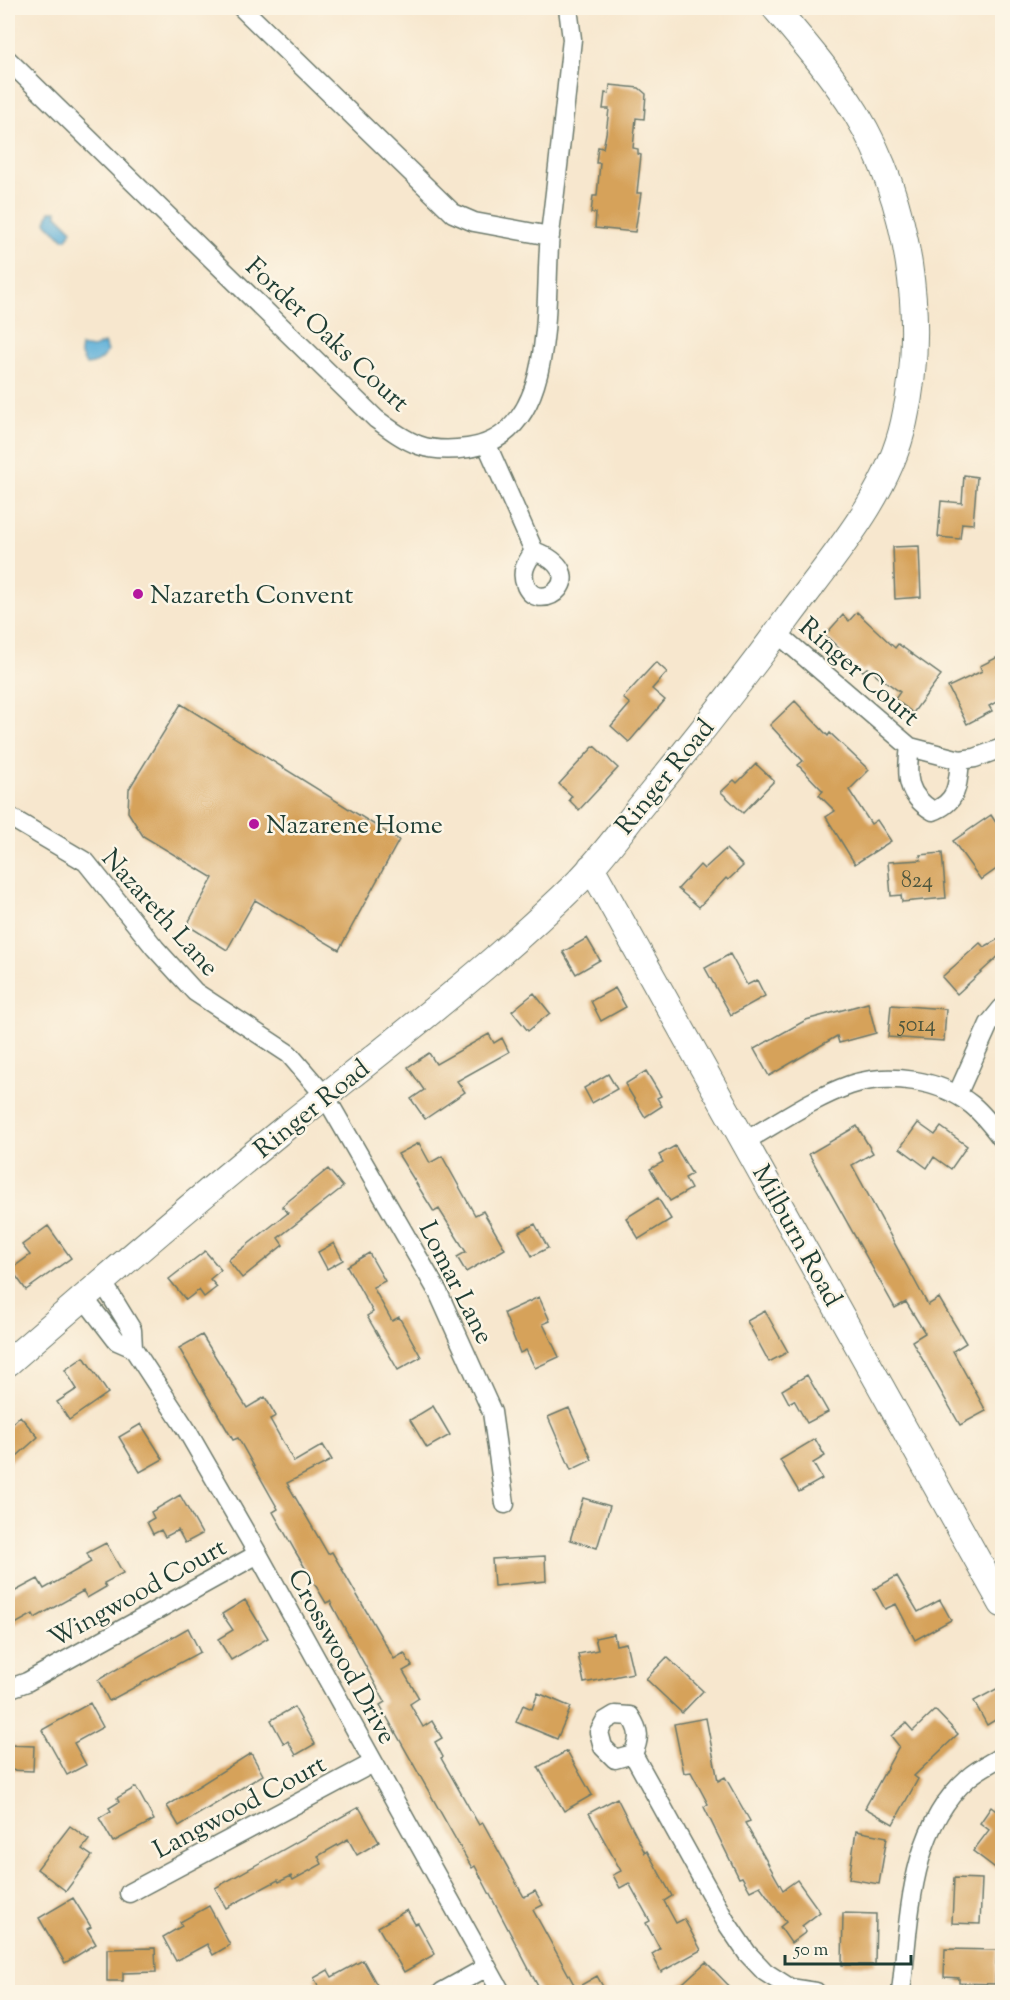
<svg xmlns="http://www.w3.org/2000/svg" width="1010" height="2000" viewBox="0 0 1010 2000" font-family="'Sorts Mill Goudy',serif">
	<rect width="100%" height="100%" fill="#fcf5e5"/>
	<filter id="ink" filterUnits="userSpaceOnUse"><feTurbulence type="fractalNoise" baseFrequency=".0167" numOctaves="2"/><feDisplacementMap in="SourceGraphic" scale="12" xChannelSelector="R" yChannelSelector="G"/><feConvolveMatrix kernelMatrix="1 2 1 2 8 2 1 2 1" color-interpolation-filters="sRGB"/></filter>
	<filter id="wash" filterUnits="userSpaceOnUse"><feTurbulence type="fractalNoise" baseFrequency=".008" numOctaves="4" result="noise"/><feDisplacementMap in="SourceGraphic" scale="24" xChannelSelector="R" yChannelSelector="G"/><feGaussianBlur stdDeviation="1.35" result="paint"/><feColorMatrix in="noise" values="0 0 0 0 0 0 0 0 0 0 0 0 0 0 0 0 0 1.4 0 .05"/><feComposite in="paint" operator="in"/></filter>
	<g filter="url(#wash)">
		<rect width="100%" height="100%" fill="#f7e7ce"/>
		<path fill="#5eb0d9" stroke="#3e7686" stroke-width="1.5" d="M50 211H57V215L72 230 67 239H63L46 222Z
			M104 343 107 351C103 361 96 364 86 365L80 353 81 346 93 348Z"/>
		<g id="blocks">
			<path fill="#d6a25a" d="M610 85 639 88 646 94 644 119 636 118 633 148 638 149V154L641 155 637 193H641L635 232 595 228 596 213H591L593 196H597L600 163H596L598 147 603 148 606 134 609 109H603L605 93 609 94Z
				M964 475 977 477 973 524 962 523 960 539 938 537 941 501 962 503Z
				M919 546 921 597 895 599 893 547Z
				M857 612 895 648 898 644 941 675 913 713 895 699 900 692 867 668 863 671 825 635 843 615 849 621Z
				M1002 655V699L989 706 992 711 967 724 948 687 982 671 980 666Z
				M656 662 667 672 652 689 665 700 629 742 611 726 630 704 623 698Z
				M795 701 828 736 830 733 869 770 849 790 871 824 877 820 891 841 855 864 826 817 835 811 819 795 823 791 798 765 803 761 770 725Z
				M181 704 399 840 339 950 255 900 227 950 187 925 213 878 143 836 128 812 129 789Z
				M594 746 618 768 579 810 569 800 572 796 559 784Z
				M756 764 774 781 743 813 721 792 734 780 737 783Z
				M991 815 1002 832V865L981 880 953 841Z
				M726 849 743 866 728 880 726 878 699 907 678 889 700 865 704 869Z
				M942 853 946 898 902 902 901 895 891 896 888 862 921 860 920 855Z
				M1002 937V953L957 994 942 977 980 943 984 947Z
				M587 938 600 960 576 974 563 952Z
				M730 954 747 985 757 980 765 996 731 1015 705 968Z
				M615 988 626 1007 601 1021 591 1001Z
				M534 993 550 1013 528 1031 512 1011Z
				M868 1003 876 1033 839 1043 837 1036 769 1076 754 1049 806 1020Z
				M891 1005 946 1009 944 1041 888 1037Z
				M489 1034 494 1043 502 1038 509 1052 457 1081 465 1092 425 1119 411 1099 424 1090 408 1067 429 1053 436 1064Z
				M646 1071 661 1096 657 1098 662 1106 645 1117 625 1084Z
				M608 1074 617 1089 592 1103 584 1088Z
				M918 1123 935 1135 941 1127 967 1146 951 1169 934 1157 927 1168 900 1148Z
				M857 1126 873 1153 852 1165 928 1305 939 1298 966 1343 953 1351 986 1411 960 1425 912 1341 925 1333 906 1302 895 1308 809 1154Z
				M419 1143 430 1163 442 1156 475 1215 483 1211 505 1249 466 1272 457 1257 466 1252 439 1209 434 1212 398 1154Z
				M675 1146 692 1174 685 1178 691 1189 670 1201 650 1169 663 1162 659 1155Z
				M328 1169 343 1187 278 1238 283 1245 242 1278 228 1260 288 1213 282 1206Z
				M658 1198 671 1219 639 1239 626 1218Z
				M535 1224 548 1248 532 1256 519 1232Z
				M48 1226 71 1258 26 1290 11 1269 30 1255 22 1245Z
				M334 1243 343 1260 327 1269 318 1252Z
				M205 1251 221 1270 210 1279 217 1287 204 1297 199 1290 186 1300 169 1279Z
				M369 1253 385 1281 373 1287 392 1321 399 1317 421 1357 398 1370 367 1316 373 1312 347 1266Z
				M539 1297 550 1321 543 1324 559 1357 535 1368 526 1350 520 1353 504 1313Z
				M765 1311 788 1352 769 1362 747 1321Z
				M202 1335 247 1408 265 1397 276 1416 270 1419 294 1462 323 1445 332 1460 287 1483 328 1554 332 1552 394 1659 404 1653 412 1666 403 1671 419 1698 410 1704 423 1727 432 1721 442 1738 435 1742 443 1757 441 1758 479 1825 483 1823 524 1897 535 1891 543 1905 533 1910 576 1988 597 1976 606 1992H541L475 1866 472 1868 380 1705 385 1702 330 1601 326 1603 295 1551 273 1512 278 1509 238 1438 233 1440 179 1348Z
				M84 1357 108 1393 69 1420 57 1402 77 1389 65 1370Z
				M807 1375 828 1412 807 1423 794 1400 789 1403 782 1390Z
				M433 1406 450 1435 427 1448 410 1420Z
				M569 1408 592 1460 571 1470 548 1417Z
				M20 1416 38 1437 8 1464V1427Z
				M141 1424 163 1459 140 1472 119 1437Z
				M815 1439 825 1456 813 1463 822 1479 799 1492 780 1460Z
				M180 1495 202 1534 185 1543 178 1530 165 1537 161 1530 153 1534 147 1522 154 1518 151 1512Z
				M583 1498 610 1506 597 1548 570 1540Z
				M106 1543 123 1573 104 1583 106 1587 87 1598 83 1591 35 1618 33 1614 8 1628V1595L38 1579 44 1589 91 1562 87 1553Z
				M545 1556 546 1581 494 1586 492 1559Z
				M897 1576 918 1612 940 1600 951 1620 915 1640 896 1604 885 1609 874 1589Z
				M245 1600 268 1638 231 1660 218 1639 233 1630 222 1614Z
				M188 1628 200 1652 109 1701 98 1680Z
				M614 1634 616 1645 626 1643 633 1673 584 1683 578 1654 598 1650 595 1638Z
				M667 1657 703 1691 682 1713 646 1679Z
				M1002 1686V1716L987 1725 974 1701Z
				M538 1693 571 1707 557 1739 516 1722 523 1705 532 1709Z
				M90 1703 103 1727 74 1743 86 1765 67 1775 42 1730Z
				M294 1707 315 1744 296 1755 288 1741 284 1744 271 1720Z
				M935 1710 958 1734 914 1776 918 1779 893 1824 865 1808 899 1746 891 1736 906 1723 913 1731Z
				M706 1718 718 1781 725 1777 750 1821 745 1823 783 1890 797 1880 820 1912 802 1926 806 1932 791 1943 780 1927 786 1922 760 1886 750 1891 742 1877 739 1878 704 1807 708 1804 691 1772 684 1773 674 1724Z
				M8 1745 34 1746 33 1771 8 1770Z
				M567 1751 592 1795 564 1811 538 1767Z
				M251 1753 263 1775 179 1826 167 1806Z
				M136 1787 154 1820 113 1842 99 1818 111 1811 109 1808 119 1802 117 1798Z
				M617 1798 645 1853 647 1851 672 1896 664 1901 676 1923 684 1919 701 1950 661 1972 652 1954 660 1949 646 1923 650 1921 629 1883 620 1888 613 1875 621 1871 589 1813Z
				M359 1807 379 1842 357 1855 348 1839 318 1856 322 1864 293 1880 291 1876 279 1882 278 1880 226 1908 215 1888Z
				M991 1807 1000 1814 1002 1810V1873L973 1851 989 1830 980 1823Z
				M70 1826 89 1840 82 1849 92 1856 66 1891 37 1869Z
				M856 1831 887 1837 879 1884 849 1879Z
				M954 1878 982 1879 980 1924 952 1923Z
				M73 1898 91 1927 87 1929 96 1944 65 1963 39 1918Z
				M209 1906 230 1945 213 1955 207 1944 176 1961 163 1937 182 1926 180 1922Z
				M407 1910 415 1924 418 1923 435 1954 404 1972 378 1927Z
				M843 1913 876 1914 875 1965H842Z
				M155 1948 156 1972 123 1973V1981H107V1949Z
				M945 1949 997 1950 995 1984 959 1983V1978L944 1977Z
				M363 1960 378 1987 367 1992H322L314 1978 328 1970 332 1977Z
				M706 1962 735 1992H673Z"/>
		</g>
	</g>
	<g filter="url(#ink)">
		<use href="#blocks" fill-opacity="0" stroke="#6b786a" stroke-width="1.5"/>
		<g fill="none" stroke-linecap="round" stroke-linejoin="round">
			<g stroke="#6b786a" stroke-width="21">
				<path id="street" d="M242 8 453 213 474 222 550 236
					M8 60 376 419C410 444 425 454 468 448 560 435 543 301 550 234 558 169 565 105 572 39L568 8
					M487 445 534 551C526 563 520 572 526 586 540 617 596 574 534 551
					M777 633 910 747 960 760 975 758 1002 748
					M910 747C906 776 906 795 933 811 958 802 958 784 960 760
					M8 816 86 862 155 948 195 992 289 1054 325 1096 438 1292 492 1412 505 1504
					M957 1095 989 1024 1002 1008
					M745 1141C779 1122 813 1098 850 1085 888 1072 941 1080 972 1105 984 1115 993 1127 1002 1139
					M102 1281 132 1330 133 1348 186 1429 258 1554 501 1992
					M84 1298 117 1341 133 1348
					M8 1689 27 1682 258 1554
					M615 1715 630 1716C640 1731 640 1738 633 1754L615 1759 603 1747 599 1732 605 1721Z
					M633 1754 726 1922 747 1953 765 1972 790 1988 816 1992
					M129 1893 373 1763
					M442 1992 487 1967
					M901 1992C910 1920 908 1831 968 1778 978 1769 991 1763 1002 1756"/>
			</g>
			<g stroke="#6b786a" stroke-width="28">
				<path id="secondary" d="M591 867 1002 1604
					M8 1363C99 1284 191 1204 285 1128 384 1049 486 972 577 883 602 858 623 828 645 801 694 741 742 681 787 619 831 559 888 496 904 422 927 322 910 202 856 113 833 76 803 41 775 8"/>
			</g>
			<use href="#street" stroke="#fff" stroke-width="18"/>
			<use href="#secondary" stroke="#fff" stroke-width="26"/>
		</g>
	</g>
	<g fill="#b5179e" stroke="#fcf5e5" stroke-width="2">
		<circle cx="138" cy="594" r="6"/>
		<circle cx="254" cy="824" r="6"/>
	</g>
	<g text-anchor="middle" stroke-width="5" stroke-linejoin="round" paint-order="stroke">
		<g font-size="22" fill="#4d563e">
			<text x="917" y="887">824</text>
			<text x="917" y="1031">5014</text>
		</g>
		<g font-size="26" fill="#1f3d34" stroke="#fcf5e5">
			<text transform="translate(328 334) rotate(43)" y="9">Forder Oaks Court</text>
			<text transform="translate(860 671) rotate(41)" y="9">Ringer Court</text>
			<text transform="translate(664 776) rotate(-51)" y="9">Ringer Road</text>
			<text transform="translate(161 912) rotate(48)" y="9">Nazareth Lane</text>
			<text transform="translate(311 1108) rotate(-39)" y="9">Ringer Road</text>
			<text transform="translate(798 1235) rotate(61)" y="9">Milburn Road</text>
			<text transform="translate(457 1282) rotate(63)" y="9">Lomar Lane</text>
			<text transform="translate(137 1592) rotate(-29)" y="9">Wingwood Court</text>
			<text transform="translate(343 1656) rotate(61)" y="9">Crosswood Drive</text>
			<text transform="translate(239 1806) rotate(-28)" y="9">Langwood Court</text>
		</g>
		<g font-size="26" fill="#1f3d34" stroke="#fcf5e5" text-anchor="start">
			<text x="150" y="603">Nazareth Convent</text>
			<text x="266" y="833">Nazarene Home</text>
		</g>
	</g>
	<rect width="1010" height="2000" fill="none" stroke="#fcf5e5" stroke-width="30"/>
	<path d="M785 1955v9h126v-9" fill="none" stroke="#1f3d34" stroke-width="3"/>
	<text x="794" y="1955" font-size="18" fill="#1f3d34" stroke="#fcf5e5" stroke-width="4.5" paint-order="stroke">50 m</text>
</svg>
